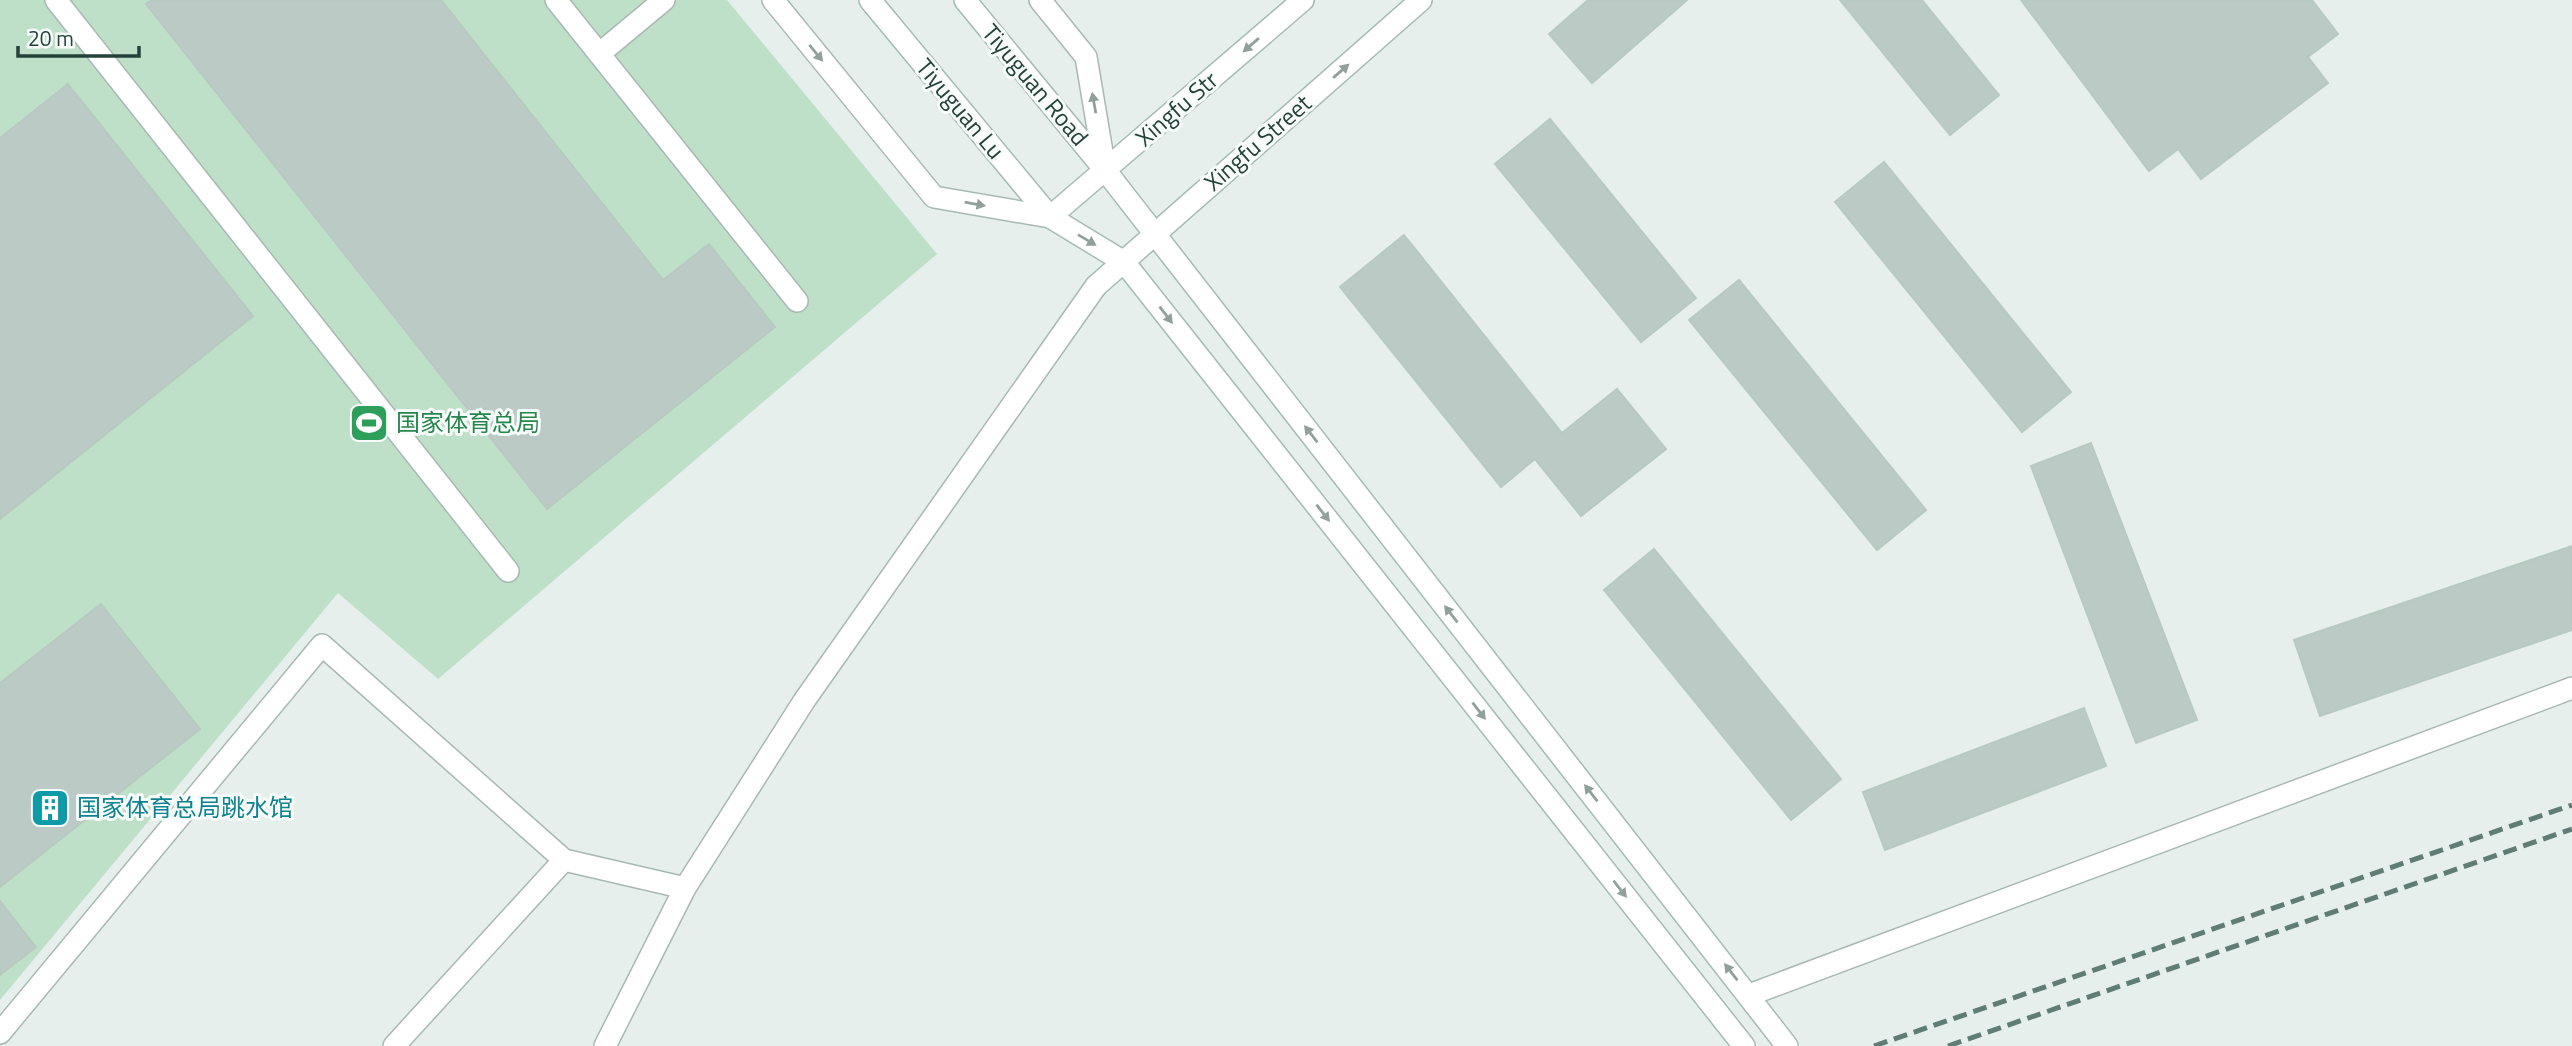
<svg xmlns="http://www.w3.org/2000/svg" width="2572" height="1046" viewBox="0 0 2572 1046" font-family="'Titillium Web','Noto Sans SC',sans-serif">
	<rect width="100%" height="100%" fill="#e6efeb"/>
	<path fill="#bfe0c8" d="M0 0H727L937 254 438 679 338 593 0 1000Z"/>
	<path fill="#bbcac4" stroke="#b8c9c2" stroke-width="2" d="M152 0H441L663 280 709 244 775 327 547 509 146 4Z
		M1588 0H1687L1592 83 1549 34Z
		M1840 0H1922L1999 95 1950 135Z
		M2021 0H2312L2338 34 2308 57 2328 83 2201 179 2178 149 2149 171Z
		M68 84 253 316 0 519V138Z
		M1550 119 1696 298 1641 342 1495 164Z
		M1884 162 2071 392 2022 432 1835 202Z
		M1404 235 1562 433 1617 389 1666 449 1581 516 1535 459 1501 487 1340 287Z
		M1739 280 1926 510 1877 550 1689 320Z
		M2091 443 2197 720 2136 743 2031 466Z
		M2572 546V630L2320 716 2294 640Z
		M1654 549 1841 779 1791 820 1604 590Z
		M101 604 200 729 0 887V683Z
		M2084 708 2106 766 1885 850 1863 792Z
		M0 901 36 947 0 975Z"/>
	<g fill="none" stroke-linecap="round" stroke-linejoin="round">
		<g stroke="#a8b8b2" stroke-width="24">
			<path id="service" d="M56 0 508 571
				M556 0 797 301
				M599 54 664 0"/>
		</g>
		<g stroke="#a8b8b2" stroke-width="24">
			<path id="minor" d="M1749 995 2572 688
				M0 1033 322 645 564 860 685 888
				M394 1046 564 860
				M605 1046 685 888 804 701 1096 286"/>
		</g>
		<g stroke="#a8b8b2" stroke-width="24">
			<path id="tertiary" d="M773 0 934 197 1050 217
				M1040 0 1086 57 1105 170"/>
		</g>
		<g stroke="#a4bbb3" stroke-width="24">
			<path id="secondary" d="M870 0 1050 217 1124 262 1744 1046
				M965 0 1105 170 1787 1046
				M1050 217 1303 0
				M1096 286 1421 0"/>
		</g>
		<use href="#service" stroke="#fff" stroke-width="21"/>
		<use href="#minor" stroke="#fff" stroke-width="21"/>
		<use href="#tertiary" stroke="#fff" stroke-width="21"/>
		<use href="#secondary" stroke="#fff" stroke-width="21"/>
		<path stroke="#5f7d75" stroke-width="5" stroke-dasharray="14 7" stroke-linecap="butt" d="M1874 1046 2572 805
			M1948 1046 2572 829"/>
	</g>
	<defs><path id="oneway-solid" d="M-6-.8H1V-3.2L6.5 0L1 3.2V.8H-6Z" transform="scale(1.75)"/></defs>
	<g fill="#92a09c">
		<use href="#oneway-solid" transform="translate(1251 45) rotate(139)"/>
		<use href="#oneway-solid" transform="translate(816 53) rotate(51)"/>
		<use href="#oneway-solid" transform="translate(1341 71) rotate(-41)"/>
		<use href="#oneway-solid" transform="translate(1094 103) rotate(-100)"/>
		<use href="#oneway-solid" transform="translate(975 204) rotate(10)"/>
		<use href="#oneway-solid" transform="translate(1087 240) rotate(31)"/>
		<use href="#oneway-solid" transform="translate(1166 315) rotate(52)"/>
		<use href="#oneway-solid" transform="translate(1311 434) rotate(-128)"/>
		<use href="#oneway-solid" transform="translate(1323 513) rotate(52)"/>
		<use href="#oneway-solid" transform="translate(1451 614) rotate(-128)"/>
		<use href="#oneway-solid" transform="translate(1479 711) rotate(52)"/>
		<use href="#oneway-solid" transform="translate(1591 793) rotate(-128)"/>
		<use href="#oneway-solid" transform="translate(1620 889) rotate(52)"/>
		<use href="#oneway-solid" transform="translate(1731 972) rotate(-128)"/>
	</g>
	<defs>
		<g id="stadium-square" transform="scale(2.0125)"><rect x="-9" y="-9" width="18" height="18" rx="4" fill="#2e9e5b" stroke="#f7fbf9"/><path d="M0-5a6.5 5 0 1 0 0 10a6.5 5 0 1 0 0-10ZM-3.5-1.8h7v3.6h-7Z" fill="#fff"/></g>
		<g id="building-square" transform="scale(2.0125)"><rect x="-9" y="-9" width="18" height="18" rx="4" fill="#0f9aa8" stroke="#f7fbf9"/><path d="M-4-6H4V6H1V3H-1V6H-4ZM-2.5-4.3h1.7v1.8h-1.7ZM.8-4.3h1.7v1.8H.8ZM-2.5-1h1.7V.8h-1.7ZM.8-1h1.7V.8H.8Z" fill="#fff"/></g>
	</defs>
	<g fill-rule="evenodd">
		<use href="#stadium-square" x="369" y="423"/>
		<use href="#building-square" x="50" y="808"/>
	</g>
	<g text-anchor="middle" stroke-width="6" stroke-linejoin="round" paint-order="stroke">
		<g font-size="24" fill="#24423a" stroke="#f7fbf9">
			<text transform="translate(1035 85) rotate(50)" y="8">Tiyuguan Road</text>
			<text transform="translate(960 109) rotate(50)" y="8">Tiyuguan Lu</text>
			<text transform="translate(1177 109) rotate(-41)" y="8">Xingfu Str</text>
			<text transform="translate(1258 143) rotate(-41)" y="8">Xingfu Street</text>
		</g>
		<g font-size="24" fill="#27864d" stroke="#f7fbf9" text-anchor="start">
			<text x="396" y="431">国家体育总局</text>
		</g>
		<g font-size="24" fill="#0d838f" stroke="#f7fbf9" text-anchor="start">
			<text x="77" y="816">国家体育总局跳水馆</text>
		</g>
	</g>
	<path d="M18 46v10h121v-10" fill="none" stroke="#24423a" stroke-width="3.5"/>
	<text x="28" y="46" font-size="21" fill="#24423a" stroke="#f7fbf9" stroke-width="5" paint-order="stroke">20 m</text>
</svg>
